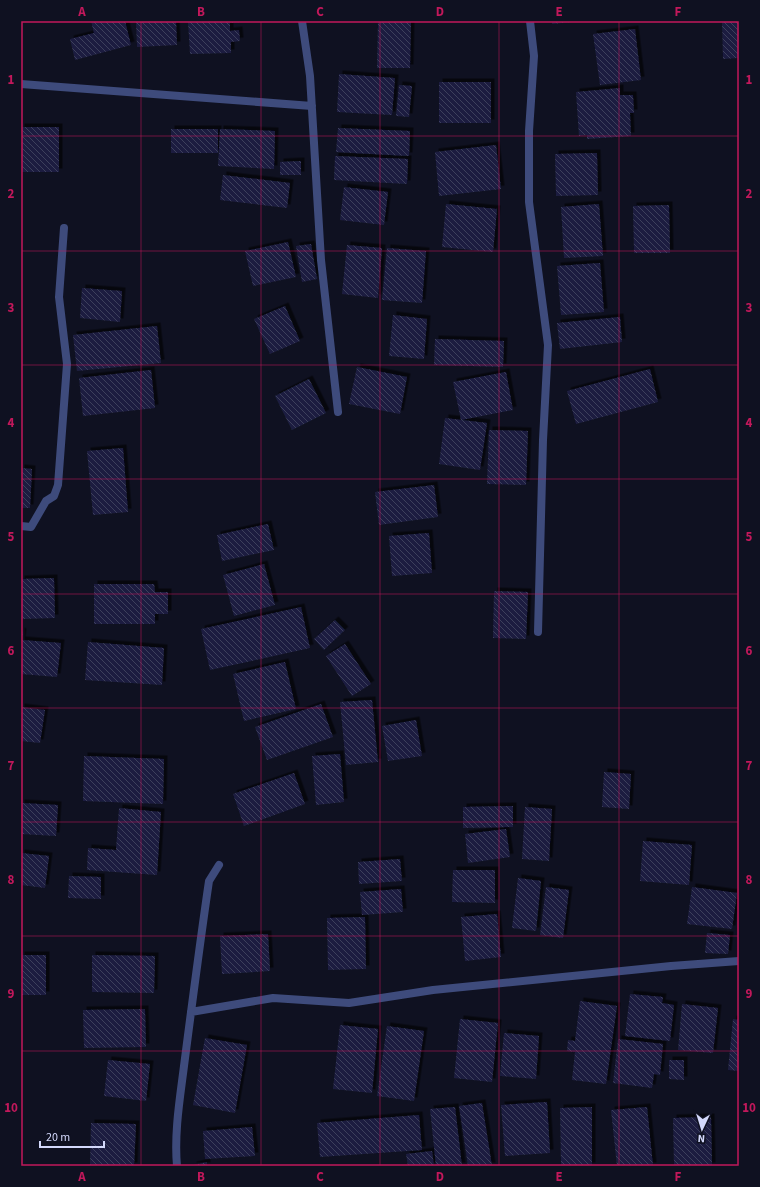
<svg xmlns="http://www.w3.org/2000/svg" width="760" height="1187" viewBox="0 0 760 1187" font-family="'Source Sans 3',sans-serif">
	<defs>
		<pattern id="building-back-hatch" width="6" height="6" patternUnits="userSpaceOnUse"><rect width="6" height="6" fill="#1d1f40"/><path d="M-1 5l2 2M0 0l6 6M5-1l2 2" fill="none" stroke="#3d3f5c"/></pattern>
		<filter id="shadow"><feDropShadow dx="3.5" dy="-3.5" stdDeviation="0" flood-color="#0009"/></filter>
	</defs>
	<rect width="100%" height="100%" fill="#0f1121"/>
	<path fill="url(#building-back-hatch)" filter="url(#shadow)" d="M91 21H125L131 45 75 60 70 39 94 33Z
		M136 21H176L177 45 137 47Z
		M188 21H241V22L230 23V31L239 30 240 41 231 42V53L190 54Z
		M378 21H411L410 68H377Z
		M552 21H572V22L552 24Z
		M722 21H739L738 58 723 59Z
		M635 29 641 80 600 85 593 34Z
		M339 74 395 78 392 115 337 112Z
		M439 82H491V123H439Z
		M399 85 412 86 409 117 396 116Z
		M620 88V95H633L634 113H630L631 136 587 139V135L579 136 576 92Z
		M21 127H59V172H21Z
		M338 128 410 131 409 156 336 152Z
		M171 129H218V153H171Z
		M220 129 275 131 274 169 218 166Z
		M496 145 501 189 439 196 435 152Z
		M597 153 598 195 556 196 555 154Z
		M335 156 408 159 407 184 334 180Z
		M301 161V175H280V162Z
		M223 175 290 183 287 208 220 200Z
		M344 187 388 192 384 225 340 220Z
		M446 204 497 209 493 252 442 247Z
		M599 204 603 256 564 258 561 207Z
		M669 205 670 253H634L633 206Z
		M288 242 296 277 253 286 245 251Z
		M311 244 317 279 302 282 296 246Z
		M347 245 382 248 378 298 342 294Z
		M387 248 426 251 422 303 382 300Z
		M600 263 604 312 561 315 557 266Z
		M82 288 122 291 120 322 80 318Z
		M285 306 300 341 270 354 254 319Z
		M393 315 427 319 424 359 389 356Z
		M620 317 622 342 560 349 557 323Z
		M157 326 161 363 77 371 73 335Z
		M435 339 504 341 503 367 434 365Z
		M357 367 407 377 400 414 349 404Z
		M650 369 658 402 576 424 567 391Z
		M151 370 155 408 83 416 79 378Z
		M506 372 513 410 461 420 453 382Z
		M309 379 326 413 292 430 275 396Z
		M445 418 487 423 480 470 439 464Z
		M489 430 528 431 526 485 487 484Z
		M123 448 128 512 93 515 87 451Z
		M21 468 32 469 30 508H21Z
		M434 485 438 517 379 525 375 492Z
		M268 524 274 550 222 561 217 535Z
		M429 533 432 573 392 576 389 536Z
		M264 564 275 605 234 616 223 575Z
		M54 578 55 618 21 619V579Z
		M94 584H154L155 592H168V614H155V624H94Z
		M494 591 528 592 526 639 493 638Z
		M301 607 310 648 210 670 201 629Z
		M335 620 345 630 324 650 314 639Z
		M21 631 23 632 22 640 61 643 57 677 21 674Z
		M88 642 164 648 162 685 85 680Z
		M345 644 371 684 352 696 326 656Z
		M285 662 296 709 244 721 233 674Z
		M372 700 378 762 346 765 340 702Z
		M321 704 333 737 267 760 255 727Z
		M21 707 45 710 40 743 21 741Z
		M416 720 422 756 388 761 382 726Z
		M340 754 344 802 316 805 312 756Z
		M84 756 164 759 163 804 83 801Z
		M604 772 631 774 629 809 602 807Z
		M294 773 305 804 244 826 233 794Z
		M21 803 58 805 56 836 21 834Z
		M513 806V827L463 828V807Z
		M525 807 552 809 549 861 522 859Z
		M119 808 161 812 157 875 87 870 88 848 116 850Z
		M506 829 510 857 468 863 465 834Z
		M643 841 692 845 689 885 640 881Z
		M21 853 49 856 45 888 21 885Z
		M400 859 402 881 359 884 358 862Z
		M453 870H495V903L452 902Z
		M69 876 101 877V899L68 898Z
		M518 878 541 881 536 931 512 928Z
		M546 887 569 890 563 938 540 935Z
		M692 887 737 893 732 929 687 924Z
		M401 889 403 912 362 915 360 892Z
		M497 914 501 957 465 961 461 917Z
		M365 917 366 969 328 970 327 918Z
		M707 933 730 935 728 954 705 953Z
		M268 934 270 971 222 974 220 936Z
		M21 955H46V995H21Z
		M92 955 155 956 154 993 92 992Z
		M630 994 663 997 662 1003 674 1005 670 1041 625 1036Z
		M580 1001 617 1006 606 1084 572 1080 575 1052 567 1051 568 1040 575 1041Z
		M682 1004 718 1008 713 1053 678 1050Z
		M145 1009 146 1047 84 1048 83 1010Z
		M460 1019 498 1023 492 1082 454 1078Z
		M733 1019 739 1020V1071L728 1070Z
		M340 1025 378 1029 372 1093 333 1089Z
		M387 1026 424 1031 414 1101 377 1096Z
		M504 1033 539 1036 536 1079 500 1076Z
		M205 1038 247 1045 235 1113 193 1105Z
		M618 1039 663 1044 660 1075 654 1074 652 1088 613 1083Z
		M108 1060 150 1064 146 1101 104 1096Z
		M669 1060H684V1080L669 1079Z
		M547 1102 550 1153 505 1156 501 1105Z
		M482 1103 492 1166H468L459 1106Z
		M455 1107 462 1166H436L430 1109Z
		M592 1107V1166H561L560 1108Z
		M647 1107 653 1166H617L611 1110Z
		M419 1115 422 1150 320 1157 317 1123Z
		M711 1117 712 1166H674L673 1118Z
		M91 1123 136 1124 134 1166H90Z
		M252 1127 255 1156 205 1159 203 1131Z
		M432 1151 434 1166H408L406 1154Z
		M207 1162V1166H193V1165Z"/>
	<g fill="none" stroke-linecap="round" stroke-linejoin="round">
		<path stroke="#3e4b7c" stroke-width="8" d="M302 21 310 76 321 260 338 412
			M530 21 534 56 529 131V202L548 345 543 440 538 632
			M21 84 312 106
			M21 526 31 527 46 501 54 496 58 485 67 364 59 297 64 228
			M191 1012 273 998 349 1003 433 990 671 966 739 961
			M177 1166C174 1133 180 1098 184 1066 192 1004 200 942 209 881L219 865"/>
	</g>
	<path fill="none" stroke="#c2185b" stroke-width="1" stroke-opacity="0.55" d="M141 21V1166M261 21V1166M380 21V1166M499 21V1166M619 21V1166M21 136H739M21 251H739M21 365H739M21 479H739M21 594H739M21 708H739M21 822H739M21 936H739M21 1051H739"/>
	<rect width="760" height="1187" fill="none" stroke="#0f1121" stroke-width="44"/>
	<g transform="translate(702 1129) rotate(184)" stroke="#0f1121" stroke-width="3" paint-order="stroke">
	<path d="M0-3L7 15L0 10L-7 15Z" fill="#d3d8fb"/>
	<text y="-6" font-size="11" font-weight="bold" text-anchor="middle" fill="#d3d8fb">N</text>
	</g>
	<path d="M40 1141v6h64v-6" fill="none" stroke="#d3d8fb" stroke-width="2"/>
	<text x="46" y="1141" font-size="12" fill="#d3d8fb" stroke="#0f1121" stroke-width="3" paint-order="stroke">20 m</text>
	<rect x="22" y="22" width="716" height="1143" fill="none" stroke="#c2185b" stroke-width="1.5"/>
	<g font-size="13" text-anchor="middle" font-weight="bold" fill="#c2185b">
		<text x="82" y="16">A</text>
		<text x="201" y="16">B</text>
		<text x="320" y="16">C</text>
		<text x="440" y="16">D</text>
		<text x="559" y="16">E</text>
		<text x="678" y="16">F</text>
		<text x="11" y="84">1</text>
		<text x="749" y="84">1</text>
		<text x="11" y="198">2</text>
		<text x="749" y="198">2</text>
		<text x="11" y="312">3</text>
		<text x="749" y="312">3</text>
		<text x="11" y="427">4</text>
		<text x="749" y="427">4</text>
		<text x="11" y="541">5</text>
		<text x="749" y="541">5</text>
		<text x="11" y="655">6</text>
		<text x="749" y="655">6</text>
		<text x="11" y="770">7</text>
		<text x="749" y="770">7</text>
		<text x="11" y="884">8</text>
		<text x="749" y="884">8</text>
		<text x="11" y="998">9</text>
		<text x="749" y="998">9</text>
		<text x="11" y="1112">10</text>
		<text x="749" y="1112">10</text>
		<text x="82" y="1181">A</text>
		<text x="201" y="1181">B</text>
		<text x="320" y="1181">C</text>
		<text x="440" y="1181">D</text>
		<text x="559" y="1181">E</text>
		<text x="678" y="1181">F</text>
	</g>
</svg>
